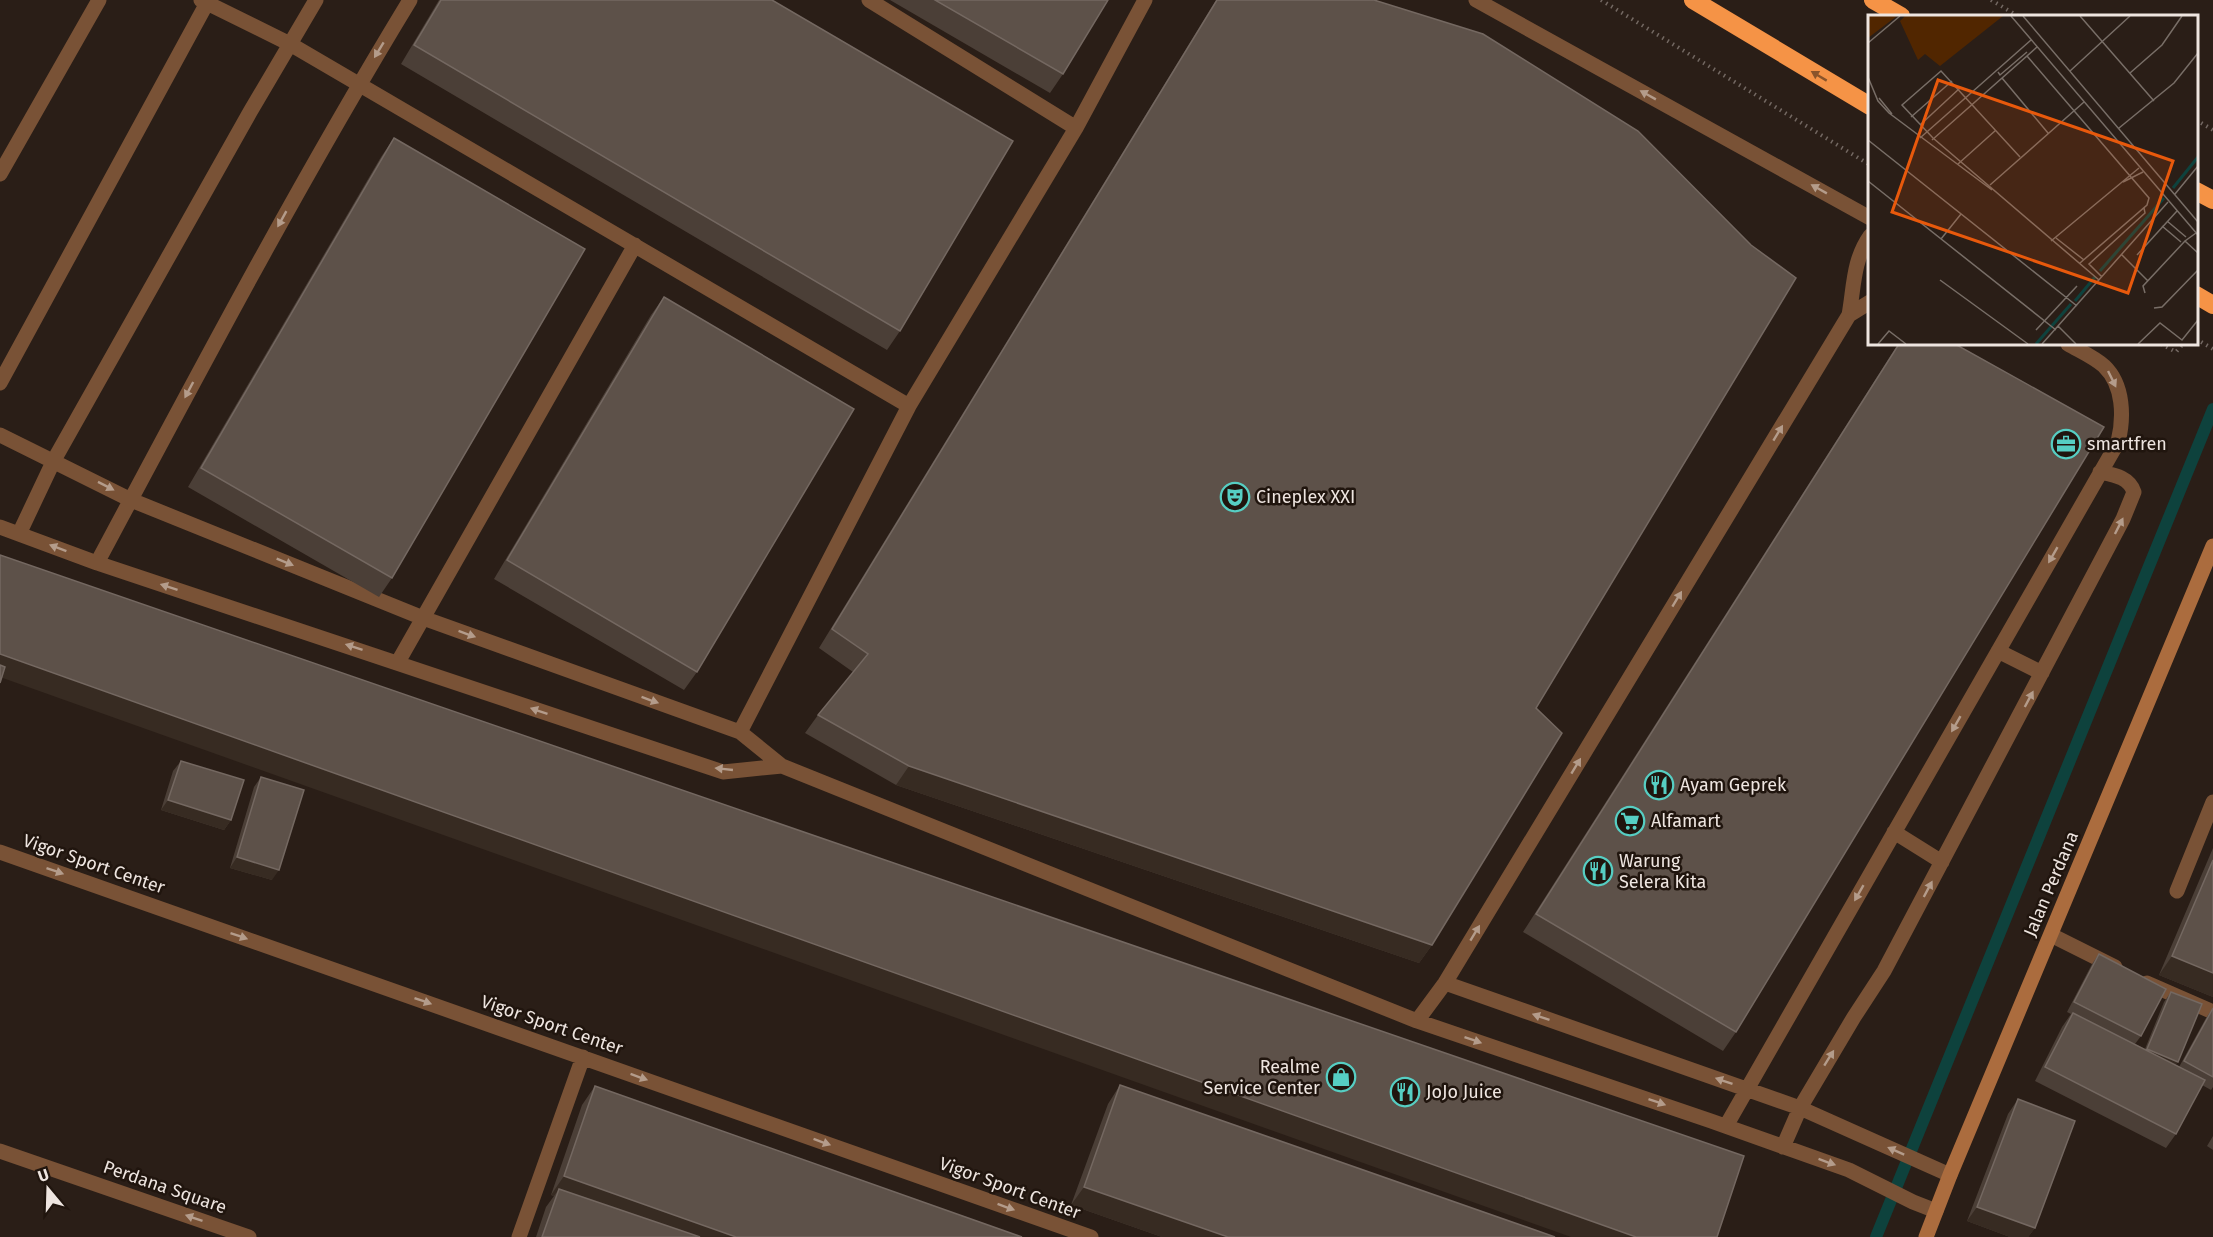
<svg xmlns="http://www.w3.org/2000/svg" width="2213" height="1237" viewBox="0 0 2213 1237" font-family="'Fira Sans',sans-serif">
	<rect width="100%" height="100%" fill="#2a1e17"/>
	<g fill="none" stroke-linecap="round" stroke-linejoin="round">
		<path stroke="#0e423d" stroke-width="12" d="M1876 1237 2213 409"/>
		<path stroke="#736862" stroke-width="4" stroke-dasharray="1.5 4.5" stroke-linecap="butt" d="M1601 0 1870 165
			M1991 0 2018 16
			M2196 120 2213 130
			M2196 339 2213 349
			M2161 344 2176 352 2183 344"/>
		<path stroke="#795236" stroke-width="15" d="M201 0 290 44 909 406
			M869 0 1076 128
			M1476 0 1870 218
			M0 174 99 0
			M1849 315 1870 302
			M0 383 207 3
			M0 435 131 500 423 618 740 732 782 766 1038 869 1417 1021 1711 1121 1849 1170 1913 1202 1936 1211
			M0 527 97 563 723 772 782 766
			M19 534 54 460 250 112 316 0
			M97 563C198 374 298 184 410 0
			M1998 651 2042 673
			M398 662 635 245
			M740 732 909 406 1076 128 1145 0
			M1894 832 1942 862
			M0 852 1091 1237
			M2177 891 2213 802
			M2051 935 2115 967
			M1445 983 1800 1108 1783 1147
			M2147 983 2213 1012
			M1417 1021 1445 983 1849 315C1854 287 1853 260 1870 236
			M1726 1126 2118 442C2124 418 2124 385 2104 366 2094 357 2080 351 2068 344
			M0 1151 249 1237
			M1950 1175 1800 1108 1854 1017 1884 971 2123 519 2134 492C2129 477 2114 475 2100 472
			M519 1237 583 1057"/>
		<path stroke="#ab6c3e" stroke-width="15" d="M1926 1237 1950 1175 2213 546"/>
		<path stroke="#f59346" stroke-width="18" d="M1693 0 1870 106
			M1873 0 1901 16
			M2196 191 2213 200
			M2196 295 2213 305"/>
	</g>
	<path fill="#4b3f37" d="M439 0H772L900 331 887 350 401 64Z
		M890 0H1108L1063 74 1050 93Z
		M1216 0H1374L1751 245 1536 708 1432 945 1419 963 896 785 805 733 818 715 853 672 819 648Z
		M394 138 392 578 379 597 188 487 381 157Z
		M664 297 697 672 684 690 494 579 651 315Z
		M1898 344H1955L1736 1032 1723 1051 1523 932Z
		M181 761 231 820 224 830 161 810 173 771Z
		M261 777 272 880 230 868 254 787Z
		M2213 848V997L2159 975Z
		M2099 954 2141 1036 2135 1044 2145 1049 2164 1002 2171 992 2176 1065 2179 1067 2206 1018 2213 1008V1087L2211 1090 2202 1085 2176 1134 2166 1148 2035 1081 2062 1027 2071 1014 2067 1012 2092 964Z
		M1120 1085 1555 1237H1162L1071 1205 1108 1104Z
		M595 1086 1022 1237H536L546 1207 554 1196 551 1195 582 1105Z
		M2018 1099 2035 1228 2028 1237H2010L1967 1221 2008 1114Z
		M2213 1136V1150L2207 1146Z"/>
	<path fill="#372b22" d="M0 654 1636 1237H1571L0 677Z
		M909 766 1432 945 1419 963 896 785Z
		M168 800 231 820 224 830 161 810Z
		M237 857 279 870 272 880 230 868Z
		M2172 956 2213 973V997L2159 975Z
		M2147 1049 2178 1062 2171 1072 2140 1059Z
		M564 1176 736 1237H671L559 1189 554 1196 551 1195Z
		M1084 1187 1228 1237H1162L1071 1205Z
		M1977 1207 2035 1228 2028 1237H2010L1967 1221Z"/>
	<path fill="#5d5149" stroke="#746861" stroke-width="1.5" d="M441 0H772L1013 141 900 331 414 45Z
		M935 0H1108L1063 74Z
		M1217 0H1374L1483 34 1638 131 1751 245 1796 278 1536 708 1562 733 1432 945 909 766 818 715 868 654 832 629Z
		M394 138 585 249 392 578 201 468Z
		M664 297 854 409 697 672 507 560Z
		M1899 344H1955L2104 427 1736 1032 1536 914Z
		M0 555 1744 1156 1717 1237H1636L0 654Z
		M0 665 5 667 0 683Z
		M181 761 244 780 231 820 168 800Z
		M261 777 304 790 279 870 237 857Z
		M2213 860V973L2172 956Z
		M2099 954 2166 989 2141 1036 2074 1002Z
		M2171 992 2202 1004 2178 1062 2147 1049Z
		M2213 1008V1077L2184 1061Z
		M2073 1013 2205 1080 2176 1134 2045 1067Z
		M1120 1085 1555 1237H1228L1084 1187Z
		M595 1086 1022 1237H736L564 1176Z
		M2018 1099 2075 1121 2035 1228 1977 1207Z
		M559 1189 700 1237H542Z"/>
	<defs><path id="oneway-solid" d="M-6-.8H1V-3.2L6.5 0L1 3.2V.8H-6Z" transform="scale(1.5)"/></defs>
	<g fill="#b49c8b">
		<use href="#oneway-solid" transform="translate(379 50) rotate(121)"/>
		<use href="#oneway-solid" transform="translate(1648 95) rotate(-151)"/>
		<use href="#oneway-solid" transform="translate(1819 189) rotate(-151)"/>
		<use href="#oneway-solid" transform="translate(282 219) rotate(119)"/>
		<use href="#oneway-solid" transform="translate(2112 379) rotate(64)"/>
		<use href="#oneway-solid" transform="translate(189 390) rotate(118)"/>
		<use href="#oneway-solid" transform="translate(1778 433) rotate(-59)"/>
		<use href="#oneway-solid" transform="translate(106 486) rotate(27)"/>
		<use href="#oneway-solid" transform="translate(2119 526) rotate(-63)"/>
		<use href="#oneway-solid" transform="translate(58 548) rotate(-159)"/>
		<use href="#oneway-solid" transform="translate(2053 555) rotate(120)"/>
		<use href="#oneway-solid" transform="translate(285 562) rotate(22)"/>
		<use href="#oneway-solid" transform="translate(169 587) rotate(-162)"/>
		<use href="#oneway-solid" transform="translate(1677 599) rotate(-59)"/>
		<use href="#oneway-solid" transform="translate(467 634) rotate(20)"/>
		<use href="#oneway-solid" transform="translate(354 647) rotate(-162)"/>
		<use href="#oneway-solid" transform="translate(2029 699) rotate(-62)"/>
		<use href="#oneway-solid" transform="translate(650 700) rotate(20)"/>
		<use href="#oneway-solid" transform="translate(539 711) rotate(-161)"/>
		<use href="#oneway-solid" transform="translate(1956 724) rotate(120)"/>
		<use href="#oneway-solid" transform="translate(1576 766) rotate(-59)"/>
		<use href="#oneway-solid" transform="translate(724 769) rotate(-174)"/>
		<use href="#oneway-solid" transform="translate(55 871) rotate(19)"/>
		<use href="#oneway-solid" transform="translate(1928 889) rotate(-62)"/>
		<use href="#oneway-solid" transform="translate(1859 893) rotate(120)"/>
		<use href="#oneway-solid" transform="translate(1475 933) rotate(-59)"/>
		<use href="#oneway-solid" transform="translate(239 936) rotate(19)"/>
		<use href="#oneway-solid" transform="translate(423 1001) rotate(19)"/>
		<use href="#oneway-solid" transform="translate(1541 1017) rotate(-161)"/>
		<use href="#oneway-solid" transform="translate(1473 1040) rotate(19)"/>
		<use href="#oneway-solid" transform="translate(1829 1058) rotate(-58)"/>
		<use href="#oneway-solid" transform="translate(639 1077) rotate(20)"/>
		<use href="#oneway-solid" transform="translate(1724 1081) rotate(-161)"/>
		<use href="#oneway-solid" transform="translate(1657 1102) rotate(19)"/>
		<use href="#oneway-solid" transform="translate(822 1142) rotate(20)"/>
		<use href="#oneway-solid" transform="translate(1896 1151) rotate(-156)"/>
		<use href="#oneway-solid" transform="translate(1827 1162) rotate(20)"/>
		<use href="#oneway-solid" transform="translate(1006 1207) rotate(20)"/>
		<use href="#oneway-solid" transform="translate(194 1218) rotate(-161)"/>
	</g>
	<use fill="#8a542a" href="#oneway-solid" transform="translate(1819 76) rotate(-149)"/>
	<defs>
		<g id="office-ring" transform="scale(1.5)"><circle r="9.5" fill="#20150e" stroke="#56cec3" stroke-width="1.5"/><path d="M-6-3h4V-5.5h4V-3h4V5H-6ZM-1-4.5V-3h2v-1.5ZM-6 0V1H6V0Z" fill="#56cec3"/></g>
		<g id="theatre-ring" transform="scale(1.5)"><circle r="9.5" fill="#20150e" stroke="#56cec3" stroke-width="1.5"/><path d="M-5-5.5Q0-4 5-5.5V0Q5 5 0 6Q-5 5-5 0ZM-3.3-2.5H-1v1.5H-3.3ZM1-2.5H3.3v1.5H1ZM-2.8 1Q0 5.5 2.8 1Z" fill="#56cec3"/></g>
		<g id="restaurant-ring" transform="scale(1.5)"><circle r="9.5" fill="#20150e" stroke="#56cec3" stroke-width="1.5"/><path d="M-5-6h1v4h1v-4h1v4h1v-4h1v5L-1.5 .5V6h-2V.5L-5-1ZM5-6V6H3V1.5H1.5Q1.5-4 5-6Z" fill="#56cec3"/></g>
		<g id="supermarket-ring" transform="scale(1.5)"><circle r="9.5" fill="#20150e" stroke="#56cec3" stroke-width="1.5"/><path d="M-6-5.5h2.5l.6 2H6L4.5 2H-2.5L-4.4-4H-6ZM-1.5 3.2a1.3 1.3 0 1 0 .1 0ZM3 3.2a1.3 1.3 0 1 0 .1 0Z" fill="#56cec3"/></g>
		<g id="shop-ring" transform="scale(1.5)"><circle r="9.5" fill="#20150e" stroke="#56cec3" stroke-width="1.5"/><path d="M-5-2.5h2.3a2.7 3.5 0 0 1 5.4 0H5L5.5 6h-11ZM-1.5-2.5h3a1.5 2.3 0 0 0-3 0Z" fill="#56cec3"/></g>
	</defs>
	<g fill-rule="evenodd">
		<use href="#office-ring" x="2066" y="444"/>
		<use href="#theatre-ring" x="1235" y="497"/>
		<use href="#restaurant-ring" x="1659" y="785"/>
		<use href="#supermarket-ring" x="1630" y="821"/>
		<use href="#restaurant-ring" x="1598" y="871"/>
		<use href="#shop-ring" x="1341" y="1077"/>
		<use href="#restaurant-ring" x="1405" y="1092"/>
	</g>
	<g text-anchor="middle" stroke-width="5" stroke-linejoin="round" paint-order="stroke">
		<g font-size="18" fill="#eee5e0" stroke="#20150e" text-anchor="start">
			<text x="2087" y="450">smartfren</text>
			<text x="1256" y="503">Cineplex XXI</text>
			<text x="1680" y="791">Ayam Geprek</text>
			<text x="1651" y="827">Alfamart</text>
			<text x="1619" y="867">Warung<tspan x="1619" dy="21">Selera Kita</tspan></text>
			<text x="1320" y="1073" text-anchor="end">Realme<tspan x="1320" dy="21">Service Center</tspan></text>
			<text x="1426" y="1098">JoJo Juice</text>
		</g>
		<g font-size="18" fill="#eee5e0" stroke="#20150e">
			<text transform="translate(94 864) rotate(19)" y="6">Vigor Sport Center</text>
			<text transform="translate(2051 884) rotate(-67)" y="6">Jalan Perdana</text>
			<text transform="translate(552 1025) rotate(19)" y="6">Vigor Sport Center</text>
			<text transform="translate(165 1187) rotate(19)" y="6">Perdana Square</text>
			<text transform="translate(1010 1188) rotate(20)" y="6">Vigor Sport Center</text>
		</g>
	</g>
	<g transform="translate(1868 15)">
		<rect width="330" height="330" fill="#2a1e17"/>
		<path d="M0 1H29L0 23ZM37 1H135L72 51 57 39 50 45 32 6Z" fill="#512600"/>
		<path fill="none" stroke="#0e423d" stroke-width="3" d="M305 173 330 142M232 256 296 183M207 286 227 262M168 329 203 289"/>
		<path fill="none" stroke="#786e67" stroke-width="1.5" d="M143 1 330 220M155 1 330 207M212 1 286 86M0 28 32 1M159 41 281 183 279 190 212 248M202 56 262 1M130 57 132 60 159 37M262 58 294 30 314 1M0 62 10 86 21 98 124 175M134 63 180 118M11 83 24 99M43 102 84 66M52 110 92 73M251 113 306 68 330 38M52 123 163 25M0 125 209 291M64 125 169 32M152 142 73 56 34 90 65 123 231 265M90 149 128 115M0 166 188 315M255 167 275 157M122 170 216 87M307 179 330 151M299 206 318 222M294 211 313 227M328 218 317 226 330 238M188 223 216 245M73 224 93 199M183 226 271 153M254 240 280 266M269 240 309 196M234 262 221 249 277 198 276 193M72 265 160 329M277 278 275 271 317 226M286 293 294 292 330 255M190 311 208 329M168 315 209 271M10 329 21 316 38 329M174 329 300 187M270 329 292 308 314 325 330 305"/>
		<path fill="#e8590c" fill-opacity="0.15" stroke="#e8590c" stroke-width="3" d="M70 65 305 146 260 278 24 197Z"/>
		<rect width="330" height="330" fill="none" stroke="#eee5e0" stroke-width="3"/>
	</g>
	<g transform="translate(48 1189) rotate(341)" stroke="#20150e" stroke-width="4.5" paint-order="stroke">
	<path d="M0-4.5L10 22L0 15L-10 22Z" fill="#eee5e0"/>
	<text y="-9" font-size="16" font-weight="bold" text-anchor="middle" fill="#eee5e0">U</text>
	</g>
</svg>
